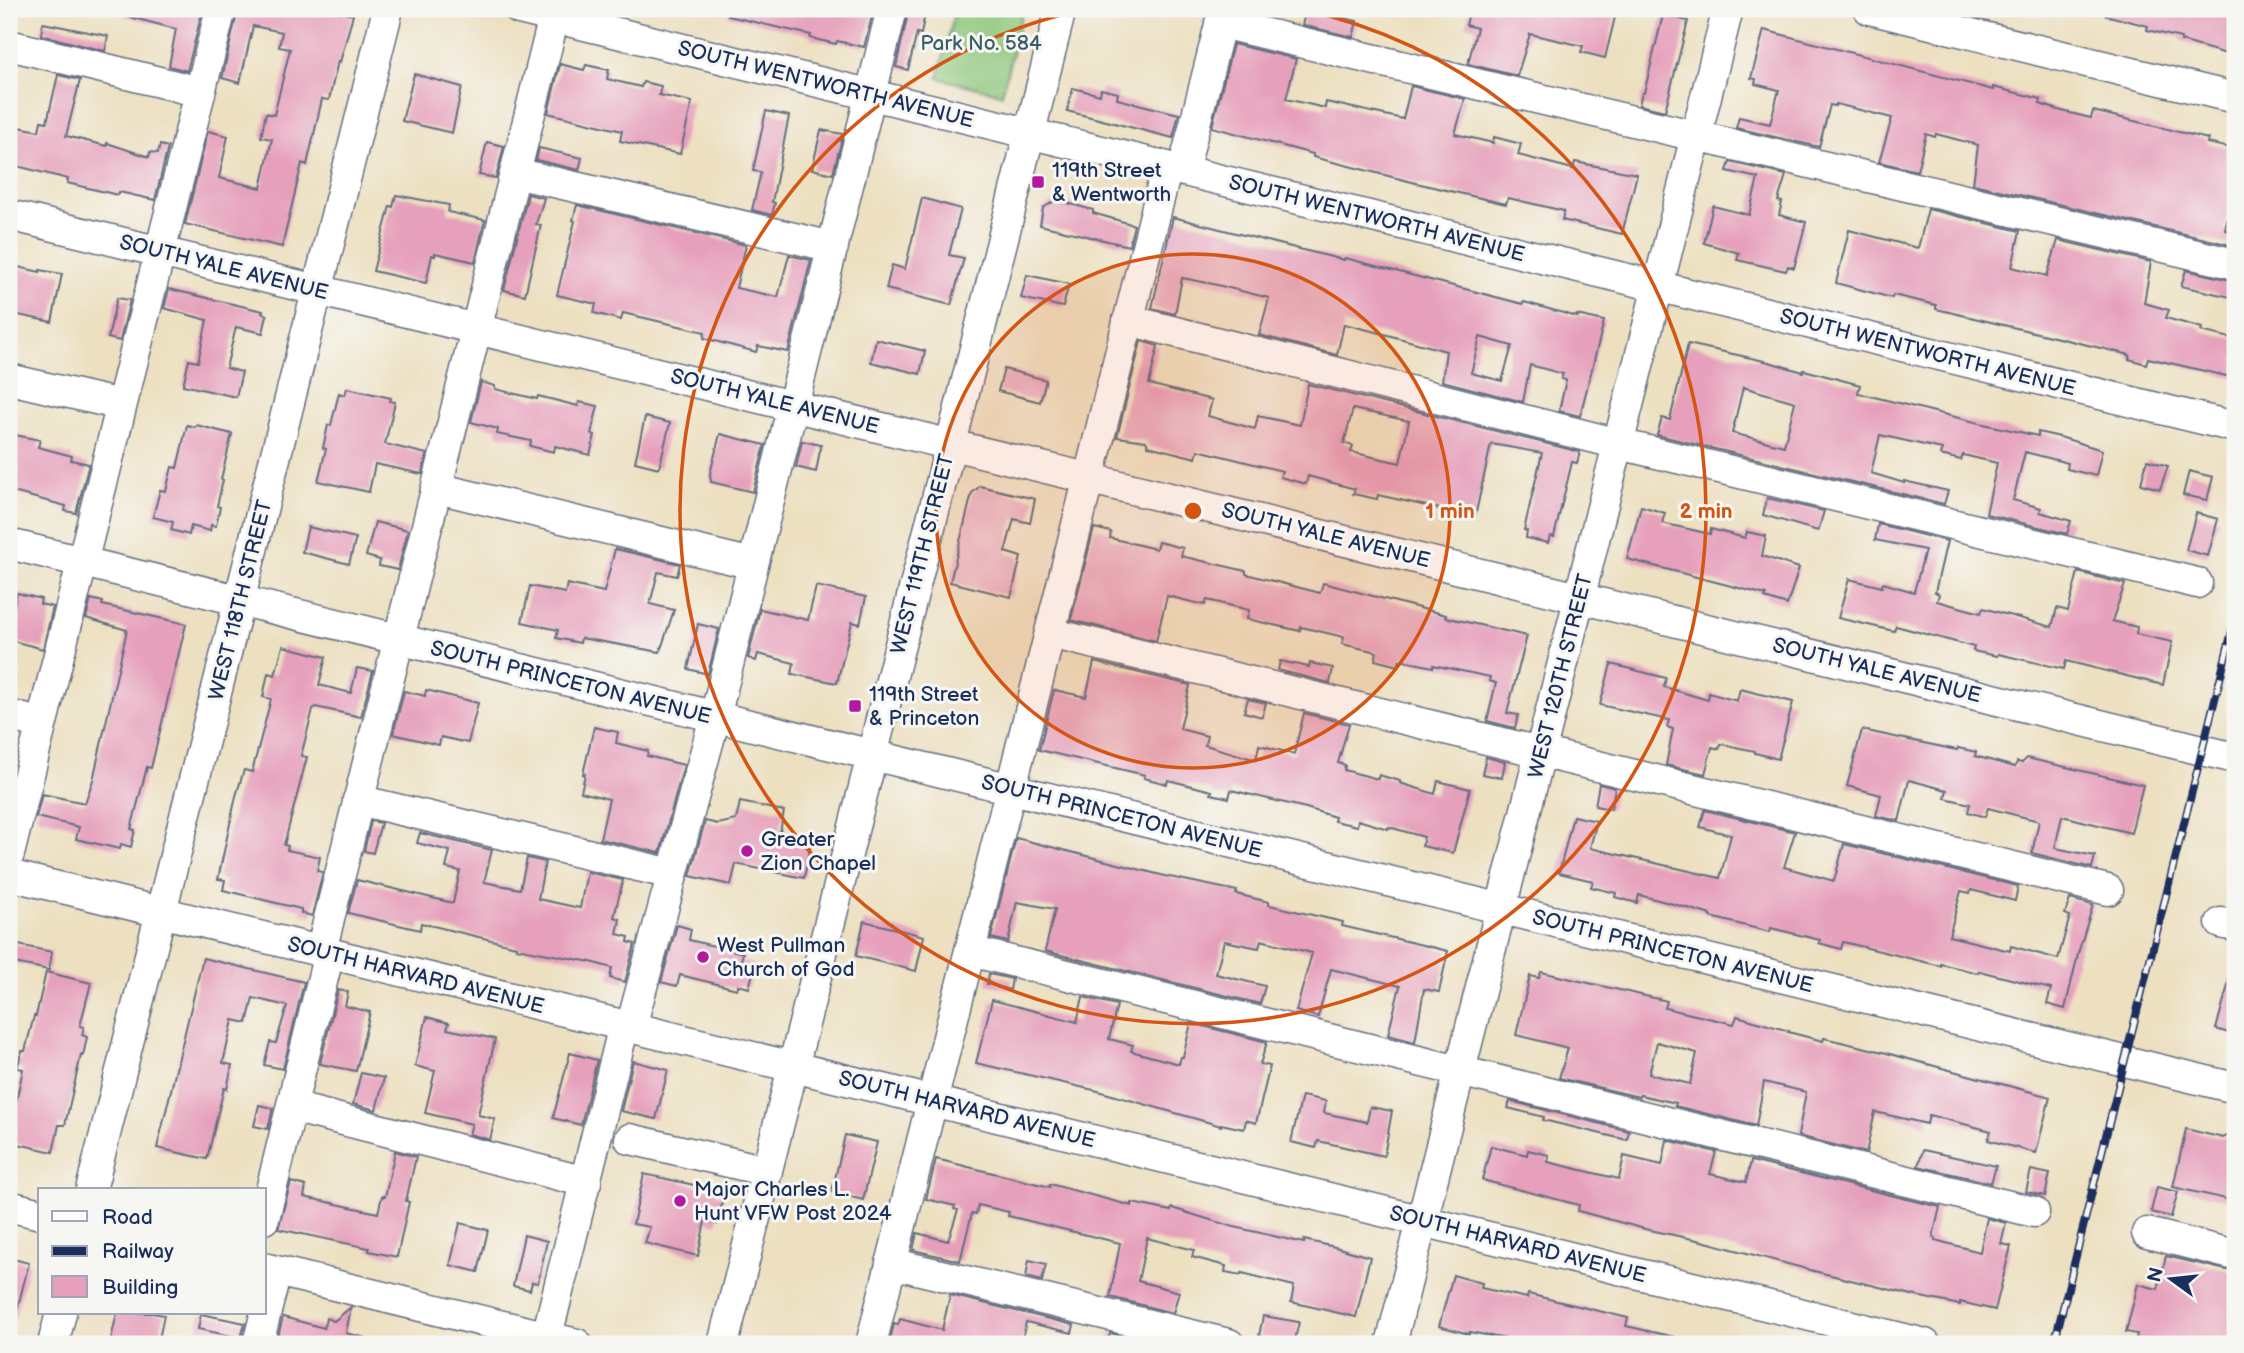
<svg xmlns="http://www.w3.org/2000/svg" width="2244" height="1353" viewBox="0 0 2244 1353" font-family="'Balsamiq Sans',sans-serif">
	<rect width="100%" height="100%" fill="#f6f6f2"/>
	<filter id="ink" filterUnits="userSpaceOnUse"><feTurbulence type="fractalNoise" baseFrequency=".0143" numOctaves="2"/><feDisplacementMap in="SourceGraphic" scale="14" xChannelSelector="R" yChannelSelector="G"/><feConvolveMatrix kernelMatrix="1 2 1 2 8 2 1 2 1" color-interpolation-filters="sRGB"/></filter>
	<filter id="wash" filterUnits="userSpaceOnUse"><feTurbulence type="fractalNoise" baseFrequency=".00686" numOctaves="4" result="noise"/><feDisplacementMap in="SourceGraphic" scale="28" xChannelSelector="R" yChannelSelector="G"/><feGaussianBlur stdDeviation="1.57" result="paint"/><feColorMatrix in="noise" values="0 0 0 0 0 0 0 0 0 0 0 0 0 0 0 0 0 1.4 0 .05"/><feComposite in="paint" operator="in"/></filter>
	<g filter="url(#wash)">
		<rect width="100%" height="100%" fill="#ede0c1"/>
		<path fill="#8dc67a" stroke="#547a6c" stroke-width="2" d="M955 9H1023L1002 94 938 78Z"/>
		<g id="blocks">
			<path fill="#e6a0bb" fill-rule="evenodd" d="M123 9H203L187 71 169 66 176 29 122 15Z
				M238 9H326L353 15 340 62 338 61 329 100 322 99 307 165 302 163 282 247 185 224 208 131 228 136 219 178 261 188 272 139 261 137 266 113 274 115 290 49 279 47 282 32 253 26 240 83 222 78Z
				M729 9H874L864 47 837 41 836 44 810 38 811 35 728 16Z
				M909 9H926L921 34 917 33 908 70 896 67Z
				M1470 9H1617L1605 58 1581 52 1583 46 1530 34 1517 76 1468 64 1477 28 1466 25Z
				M2106 9H2235V51L2231 50 2230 55 2181 41V38L2147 30 2148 26 2105 15Z
				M1306 10 1357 21 1353 37 1302 25Z
				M1663 15 1688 21 1665 111 1639 105 1642 93H1644Z
				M43 23 108 36 105 51 41 35Z
				M1764 30 1993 90V87L2041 99 2040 104 2062 111 2091 118 2093 111 2208 139 2207 143 2235 149V187L2225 230 2235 232V246L1973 184 1978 145 1936 134 1935 137 1926 134 1917 171 1879 162 1892 118 1836 104 1835 106 1830 105 1819 147 1736 128 1739 117 1770 124 1779 90 1755 84 1756 79 1751 78Z
				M1233 44 1296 59 1286 99 1325 108 1326 102 1403 119 1411 86 1465 99 1455 134 1493 143 1494 137 1521 144 1518 155 1573 169 1575 162 1637 174 1622 234 1562 220 1564 211 1508 198 1506 204 1416 183 1313 157V154L1212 127Z
				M560 64 584 70 586 65 609 70 607 79 641 87 643 82 661 86 659 95 692 102 680 154 620 141 622 131 548 113Z
				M414 74 462 87 452 133 402 121Z
				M58 75 80 80 66 136 107 146V143L149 157 150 152 158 153 160 145 168 147 155 200 119 192 118 195 67 183 68 179 9 164V125L39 131 41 121 47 122Z
				M1073 88 1100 95 1101 89 1118 93 1117 99 1179 114 1173 138 1067 111Z
				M766 111 789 116 772 202 775 203 772 215 752 210 761 172 753 171Z
				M821 130 843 134 833 174 812 169Z
				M487 142 504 146 496 178 479 175Z
				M539 148 582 158 579 170 536 160Z
				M1730 162 1786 175 1778 201 1782 202 1779 215 1806 222 1794 268 1788 266 1786 271 1737 260 1739 253 1704 243 1713 206 1749 215 1758 178 1727 171Z
				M528 194 544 198 536 224 541 225 525 295 504 290Z
				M396 195 449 205 448 212 485 220 475 262 435 253V256L432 255 426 283 373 271 390 206 393 207Z
				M922 198 961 209 949 255 964 258 951 305 886 289 892 265 905 269Z
				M1056 200 1093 210V213L1134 225 1129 246 1040 225 1043 208Z
				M577 205 746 245 736 288 778 297 789 255 811 260 788 352 758 346 756 352 704 338 705 332 623 313 621 320 594 313 596 304 557 295 575 221 573 220Z
				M1928 209 2020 231 2012 267 2047 276 2058 240 2151 262 2144 303 2169 310 2166 318 2202 328 2201 331 2235 339V378L2148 358 2146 364 2129 359 2130 355 1936 309V305L1893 295 1892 298 1836 283 1849 230 1918 248Z
				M1173 217 1299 249 1344 260 1345 258 1523 304 1524 302 1577 317V315L1604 321 1580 416 1559 411 1566 380 1561 379 1563 374 1530 365 1523 402 1442 381 1446 351 1384 334 1344 324 1337 355 1259 335 1269 298 1213 284 1182 278 1175 314 1152 308ZM1480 337 1512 346 1502 381 1471 373Z
				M9 265 40 272V270L62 274 52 322 9 313Z
				M2186 270 2235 281V298L2181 286Z
				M1027 275 1069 284 1063 307 1021 298Z
				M169 289 263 311 262 313 267 315 263 333 236 327 226 368 242 372 236 397 183 385 189 360 198 362 207 320 164 308Z
				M117 298 130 300 120 341 108 338Z
				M876 339 925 351 920 374 871 362Z
				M1141 341 1158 346 1149 384 1212 400 1208 416 1255 429 1258 416 1300 425 1308 384 1580 452 1577 463 1572 462 1554 537 1550 536 1548 543 1526 538 1527 531 1524 530 1542 453 1491 444 1475 517 1378 495 1377 499 1353 494 1355 489 1308 476 1306 484 1280 477 1282 471 1198 450 1196 458 1148 446 1146 441 1117 437ZM1353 409 1409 421 1400 463 1351 452 1353 446 1344 443Z
				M1688 344 1769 362 1803 372 1804 370 1860 385 1858 393 1979 423 2038 436V432L2060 437 2102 450 2096 476 2067 469 2068 463 2025 452 2013 500 2041 508 2040 512 2071 521 2067 534 1986 514 1997 463 1963 455 1961 460 1940 455 1942 449 1880 435 1871 473 1904 483V481L1948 491 1944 504 1657 435 1662 418 1670 420ZM1743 387 1795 402 1784 446 1732 433Z
				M1004 369 1046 380 1040 402 998 391Z
				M481 382 495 386V389L537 399 538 396 578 406 579 402 598 406 591 434 595 435 590 455 555 446 554 452 530 446 531 441 497 434 498 429 471 422Z
				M347 388 391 398 390 401 395 402 385 444 427 454 422 474 375 464 369 492 318 481 326 449 323 448 328 425H331L339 393 345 395Z
				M645 417 670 423 659 468 635 462Z
				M187 425 195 427 196 425 232 434 221 479 223 480 217 506 220 507 216 526 211 525 210 531 191 526 189 535 171 530 173 522 153 517 160 490 166 491 172 467 177 468Z
				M720 434 765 445 753 492 711 482 710 474Z
				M15 435 40 440 38 447 72 456 71 460 89 464 76 513 65 511 66 506 9 491V462Z
				M802 441 821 445 816 472 796 467Z
				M2147 460 2168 466 2160 489 2141 484Z
				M2189 471 2213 477 2207 500 2183 495Z
				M980 486 1035 499 1030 523 1014 519 1005 552 1021 557 1011 597 950 582 972 493Z
				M1767 498 1824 511 1818 531 1763 515Z
				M1641 506 1665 513 1662 523 1710 534 1711 529 1745 538 1747 532 1766 536 1762 556 1799 568 1787 605 1765 598 1766 595 1627 559Z
				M2196 513 2218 519 2208 556 2186 550Z
				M375 522 408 530 398 570 379 566 380 560 366 556Z
				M1878 524 1947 541 1935 592 1939 594 1937 601 1981 613 1983 608 2052 627 2057 608 2068 611 2078 572 2125 584 2112 621 2137 627 2136 634 2172 642 2163 685 2066 661 2064 669 1998 654 1997 656 1973 651 1974 647 1896 626 1894 631 1838 618 1849 579 1882 587 1883 583 1914 592 1925 550 1875 540Z
				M308 527 356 538 349 564 302 552Z
				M1094 528 1111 532 1110 538 1156 549 1158 542 1183 548 1181 556 1246 571V574L1320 593 1323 583 1446 615 1445 617 1527 636 1507 713 1518 715 1515 728 1487 721 1496 683 1489 681 1490 677 1433 665V667L1400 660 1398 666 1375 660 1377 652 1342 644 1344 637 1301 627 1300 631 1247 619 1249 610 1207 600 1205 605 1167 596 1156 641 1071 620Z
				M615 549 680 564 677 576 658 572 650 604 674 610 660 652 581 638 580 643 556 638 558 630 522 622 530 586 565 593 567 584 604 592Z
				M816 586 866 597 860 624 852 622 837 683 792 674 794 663 758 654 756 661 748 658 760 609 808 620Z
				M17 593 41 599 40 604 53 607 43 649 9 640V628Z
				M91 599 103 602 102 605 186 624 151 768 147 767 131 829 135 830 131 847 121 844 120 849 76 839 79 827 36 817 42 794 85 803 93 780 127 630 86 618Z
				M698 624 719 629 708 674 688 669Z
				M283 646 326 657 319 685 351 693 357 668 373 671 361 717 316 707 313 709 301 756 307 757 284 845 288 846 287 850 320 857 317 871 323 872 312 916 301 913V909L223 890 225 880 218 879 236 796 244 770 252 772 271 699 263 697 268 673 275 675Z
				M1280 661 1309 667 1310 663 1333 668 1330 683 1278 670Z
				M1094 662 1190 685 1180 729 1207 736 1205 745 1256 760 1259 745 1294 754 1304 713 1349 724 1338 763 1345 765 1344 770 1378 779 1379 775 1400 781V783L1435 794 1438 781 1470 789 1453 853 1422 846 1424 837 1389 827 1388 829 1358 820 1357 826 1334 821 1335 817 1306 808 1231 790 1229 798 1211 794 1212 791 1168 780 1167 784 1144 778 1145 775 1039 750 1054 690 1086 697Z
				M1611 664 1666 678 1664 687 1708 700 1709 693 1737 701 1740 689 1793 702 1778 759 1755 753V751L1721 744 1719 749 1712 747 1705 774 1666 765 1673 729 1667 727 1669 720 1600 705Z
				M426 690 478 703 468 743 441 737 439 745 393 734 404 691 425 696Z
				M1248 699 1266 703 1262 717 1244 712Z
				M594 727 618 732 616 743 648 751 647 756 684 765 660 853 600 839 609 799 581 792 585 774H583Z
				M1862 730 1957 750 1958 748 1976 752 1975 756 2015 767 2017 762 2022 763 2027 758 2143 785 2131 833 2062 816 2055 848 2095 856 2092 868 2032 853 2039 821 1988 808 1985 817 1968 812 1970 804 1945 798 1947 790 1909 780 1899 821 1876 816 1881 795 1847 786Z
				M1486 757 1505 762 1502 778 1482 774Z
				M1599 784 1615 788 1611 809 1595 806Z
				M740 802 784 811 780 832 812 839 804 878 736 864 731 885 690 876 705 821 718 824 736 820Z
				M1705 810 1795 832 1784 867 1834 881 1844 844 2018 886 2015 901 1971 890 1970 893 1961 891 1949 936 2010 951 2011 946 2058 959 2070 916 2065 914 2070 899 2093 905 2079 950 2065 1009 2047 1004 2051 989 1979 971 1978 973 1941 964V966L1843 942 1841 949 1819 943 1820 940 1771 928 1770 932 1711 917V915L1681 906 1639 895 1637 903 1615 897 1616 893 1591 887 1593 881 1559 873 1573 816 1597 821 1590 848 1720 878 1731 835 1700 827Z
				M371 821 381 823 373 853 364 851Z
				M420 833 492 850 484 882 520 889 527 858 545 862 538 899 580 908 587 872 623 880 614 917 620 919 617 934 629 937 628 942 635 944 625 982 610 978 612 968 591 962 516 948V946L421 923 420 930 348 913 357 880 453 903 460 871 446 868 450 851 417 843Z
				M1016 838 1165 876 1237 891 1236 894 1269 902V905L1343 922 1342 926 1448 951 1439 992 1424 989 1415 1042 1388 1035 1400 986 1331 969 1318 1017 1296 1011 1312 953 1261 940 1259 948 1224 941 1216 974 1265 986 1260 1004 1045 951 1055 909 1017 902 1008 942 991 938Z
				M864 921 924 936 916 971 856 956Z
				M677 925 691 929 689 940 743 953 741 961 755 965 749 988 738 985 737 989 680 975 677 986 661 982Z
				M9 943 52 952 49 970 9 962Z
				M203 958 304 982 283 1069 264 1065 270 1042 276 1043 287 1006 253 998 247 1023 233 1020 223 1063 232 1065 227 1089 224 1088 207 1159 157 1148Z
				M46 972 91 983 80 1026 84 1027 82 1035 87 1037 83 1056 81 1055 65 1125H59L53 1152 9 1142V1115L13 1116 23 1069 17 1068 22 1051H25L34 1016H36Z
				M1541 972 1667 1001 1665 1008 1734 1024 1737 1016 1789 1031 1788 1032 1823 1041 1824 1038 1875 1050 2050 1097 2036 1153 1988 1140 1991 1131 1929 1115 1927 1124 1875 1112 1866 1153 1798 1136 1806 1092 1764 1082 1756 1126 1675 1106 1676 1103 1640 1095 1639 1097 1559 1078 1568 1048 1516 1035 1530 976 1539 978ZM1657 1042 1697 1053 1690 1084 1649 1074Z
				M989 974 1012 979 1010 990 987 984Z
				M2230 978 2235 979V1035L2216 1029Z
				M338 990 348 992 345 1006 370 1012 356 1071 320 1064Z
				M1083 997 1117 1005 1109 1039 1133 1045 1131 1051 1179 1064 1181 1057H1183L1191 1023 1267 1042 1260 1064 1270 1066 1256 1123 1246 1120 1244 1129 1221 1124V1126L1098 1091 976 1063 992 1000 1077 1022Z
				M427 1017 449 1023 447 1029 495 1039 478 1115 495 1119 490 1140 469 1134 472 1124 425 1113 435 1071 415 1066Z
				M570 1053 597 1060 581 1125 553 1118Z
				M633 1061 668 1070 656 1119 621 1111Z
				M361 1073 384 1078 376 1110 353 1104Z
				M1302 1096 1326 1101 1324 1113 1367 1122 1370 1107 1392 1111 1384 1156 1318 1141 1316 1148 1291 1142Z
				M1510 1101 1629 1131 1627 1140 1543 1120 1544 1117 1508 1108Z
				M259 1105 273 1108 268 1129 254 1126Z
				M2186 1129 2223 1138 2235 1132V1201L2173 1187Z
				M845 1135 877 1142 863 1200 832 1192Z
				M1667 1140 1716 1152 1710 1174 1746 1182 1751 1161 1940 1207 1933 1237 1936 1238 1935 1240 1980 1252 1987 1218 2006 1223 2001 1244 2011 1246 1995 1310 1960 1302V1305L1916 1296 1814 1271 1702 1241 1645 1229 1578 1211 1579 1205 1482 1180 1491 1146 1527 1155 1528 1150 1549 1155 1548 1162 1619 1179 1624 1156 1662 1165Z
				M1923 1150 1996 1166 1991 1183 1918 1166Z
				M395 1151 416 1157 406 1201 409 1202 397 1257 369 1251V1248L278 1229 291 1182 306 1186 304 1197 378 1213 382 1196 385 1197Z
				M936 1159 1050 1187V1184L1132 1206V1203L1171 1211 1172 1208 1230 1226 1304 1243V1240L1335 1247 1370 1257 1356 1317 1291 1302 1294 1286 1242 1273 1241 1275 1225 1272 1226 1266 1192 1257 1194 1250 1147 1238 1138 1281 1179 1292 1173 1313 1110 1297 1120 1243 1008 1216 1009 1212 978 1205 976 1214 972 1213 960 1261 913 1250 917 1233 948 1241 958 1210 954 1209 955 1206 926 1199Z
				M2031 1170 2050 1174 2045 1196 2026 1192Z
				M644 1174 717 1190 716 1194 724 1195 717 1224 705 1221 698 1256 645 1243 650 1227 633 1224Z
				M2157 1187 2178 1192 2171 1217 2151 1212Z
				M460 1223 488 1230 478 1272 450 1265Z
				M524 1235 547 1241 538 1283 532 1282 530 1290 513 1286Z
				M2166 1256 2235 1272V1344H2154L2136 1340 2137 1334 2126 1332 2138 1284 2158 1289Z
				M9 1258 29 1263 15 1318 9 1317Z
				M1029 1260 1046 1264 1042 1281 1026 1277Z
				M1453 1275 1482 1283 1481 1288 1527 1298 1528 1294 1628 1318 1626 1326 1675 1337V1344H1515L1516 1341 1470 1332 1469 1334 1439 1326Z
				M950 1295 1074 1325 1072 1333 1026 1322 1021 1344H889L894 1324 898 1325 900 1319 942 1330Z
				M351 1307 346 1333 366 1338 365 1344H276L283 1317 324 1328 326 1318 334 1321Z
				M117 1313H153L164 1315 158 1344H110Z
				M201 1314 245 1323 241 1338 198 1329Z
				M1263 1316 1299 1322 1294 1344 1259 1336Z
				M1110 1333 1155 1344H1107Z"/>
		</g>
	</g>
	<g filter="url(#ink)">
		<use href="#blocks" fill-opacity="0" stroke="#646d81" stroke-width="2"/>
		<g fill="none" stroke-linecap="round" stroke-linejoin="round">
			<g stroke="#646d81" stroke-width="33">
				<path id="minor" d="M519 9 2235 427
					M1869 9 2235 98
					M1220 23 2235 264
					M9 45 200 92
					M1183 171 1224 9
					M515 173 833 247
					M9 215 2235 758
					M1128 320 1619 444 2197 583
					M9 379 121 405
					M437 488 753 564
					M9 544 2235 1088
					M1050 633 2108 890
					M9 715 41 724
					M358 800 672 874
					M9 854 221 9
					M9 875 1925 1344
					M2221 923 2235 926
					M321 951 556 9
					M970 951 2034 1212
					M631 1027 715 717 892 9
					M292 1107 586 1182
					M630 1139 767 1171
					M91 1190 388 9
					M9 1206 40 1214
					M264 1219 329 953
					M2147 1233 2235 1255
					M891 1263 1229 1344
					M264 1268 577 1344
					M53 1344 61 1313
					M258 1344 276 1271
					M545 1344 624 1025
					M723 1344 1061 9
					M871 1344 1167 167
					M1391 1344 1728 9"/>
			</g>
			<use href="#minor" stroke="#fff" stroke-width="30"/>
			<g stroke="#1b2f5e" stroke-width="8">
				<path id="rail" d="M2054 1344 2235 619"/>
			</g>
			<use href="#rail" stroke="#f6f6f2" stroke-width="5" stroke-dasharray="16" stroke-linecap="butt"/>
		</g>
	</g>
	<circle cx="1193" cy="511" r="257" fill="#d45514" fill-opacity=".12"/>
	<g fill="none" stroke="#d45514" stroke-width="3.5">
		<circle cx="1193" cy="511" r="257"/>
		<path d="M1300 9A513 513 0 1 1 1086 9"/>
	</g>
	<g fill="#b5179e" stroke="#f6f6f2" stroke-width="2.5">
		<rect x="1031" y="175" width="14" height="14" rx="3.5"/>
		<rect x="848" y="699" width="14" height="14" rx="3.5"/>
		<circle cx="747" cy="851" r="7"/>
		<circle cx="703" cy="957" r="7"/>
		<circle cx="680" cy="1201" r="7"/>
	</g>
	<g text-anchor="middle" stroke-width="6" stroke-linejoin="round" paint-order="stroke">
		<g font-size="21" fill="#3d5c66" stroke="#f6f6f2">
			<text x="981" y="50">Park No. 584</text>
		</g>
		<g font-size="21" fill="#1b2f5e" stroke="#f6f6f2">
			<text transform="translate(826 84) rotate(14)" y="7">SOUTH WENTWORTH AVENUE</text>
			<text transform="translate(1377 218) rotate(14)" y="7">SOUTH WENTWORTH AVENUE</text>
			<text transform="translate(224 267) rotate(14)" y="7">SOUTH YALE AVENUE</text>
			<text transform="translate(1928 352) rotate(14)" y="7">SOUTH WENTWORTH AVENUE</text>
			<text transform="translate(775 401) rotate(14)" y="7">SOUTH YALE AVENUE</text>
			<text transform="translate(1326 535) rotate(14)" y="7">SOUTH YALE AVENUE</text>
			<text transform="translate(922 554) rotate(-76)" y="7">WEST 119TH STREET</text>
			<text transform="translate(240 600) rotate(-76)" y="7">WEST 118TH STREET</text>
			<text transform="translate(1877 670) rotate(14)" y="7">SOUTH YALE AVENUE</text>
			<text transform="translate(1560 676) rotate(-76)" y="7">WEST 120TH STREET</text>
			<text transform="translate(571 682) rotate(14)" y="7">SOUTH PRINCETON AVENUE</text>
			<text transform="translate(1122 816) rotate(14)" y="7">SOUTH PRINCETON AVENUE</text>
			<text transform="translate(1673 951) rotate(14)" y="7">SOUTH PRINCETON AVENUE</text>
			<text transform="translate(416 975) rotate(14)" y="7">SOUTH HARVARD AVENUE</text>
			<text transform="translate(967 1109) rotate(14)" y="7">SOUTH HARVARD AVENUE</text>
			<text transform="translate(1518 1244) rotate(14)" y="7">SOUTH HARVARD AVENUE</text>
		</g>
		<g font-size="21" fill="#1b2f5e" stroke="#f6f6f2" text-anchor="start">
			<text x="1052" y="177">119th Street<tspan x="1052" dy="24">&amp; Wentworth</tspan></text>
			<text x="869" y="701">119th Street<tspan x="869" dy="24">&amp; Princeton</tspan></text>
			<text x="761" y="846">Greater<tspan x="761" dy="24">Zion Chapel</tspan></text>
			<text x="717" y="952">West Pullman<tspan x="717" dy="24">Church of God</tspan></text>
			<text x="694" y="1196">Major Charles L.<tspan x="694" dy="24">Hunt VFW Post 2024</tspan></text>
		</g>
	</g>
	<circle cx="1193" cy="511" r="10" fill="#d45514" stroke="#f6f6f2" stroke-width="3.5"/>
	<g font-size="21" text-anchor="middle" font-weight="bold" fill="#d45514" stroke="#f6f6f2" stroke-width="6" stroke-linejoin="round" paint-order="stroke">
		<text x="1450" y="518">1 min</text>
		<text x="1706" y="518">2 min</text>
	</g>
	<rect width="2244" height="1353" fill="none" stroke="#f6f6f2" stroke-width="35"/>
	<rect x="38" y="1188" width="228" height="126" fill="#f6f6f2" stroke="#9ea6b7" stroke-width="2"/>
	<rect x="52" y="1211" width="35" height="10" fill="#ffffff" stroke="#9ea6b7" stroke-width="2"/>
	<text x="102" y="1224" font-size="21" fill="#1b2f5e">Road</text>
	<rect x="52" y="1246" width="35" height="10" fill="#1b2f5e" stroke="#9ea6b7" stroke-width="2"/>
	<text x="102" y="1258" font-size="21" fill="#1b2f5e">Railway</text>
	<rect x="52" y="1276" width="35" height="21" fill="#e6a0bb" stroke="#9ea6b7" stroke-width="2"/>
	<text x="102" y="1294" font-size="21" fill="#1b2f5e">Building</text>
	<g transform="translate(2171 1279) rotate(285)" stroke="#f6f6f2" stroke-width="5" paint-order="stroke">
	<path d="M0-5L12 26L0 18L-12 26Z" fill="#1b2f5e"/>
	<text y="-10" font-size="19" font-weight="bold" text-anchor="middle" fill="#1b2f5e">N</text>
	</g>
</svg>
